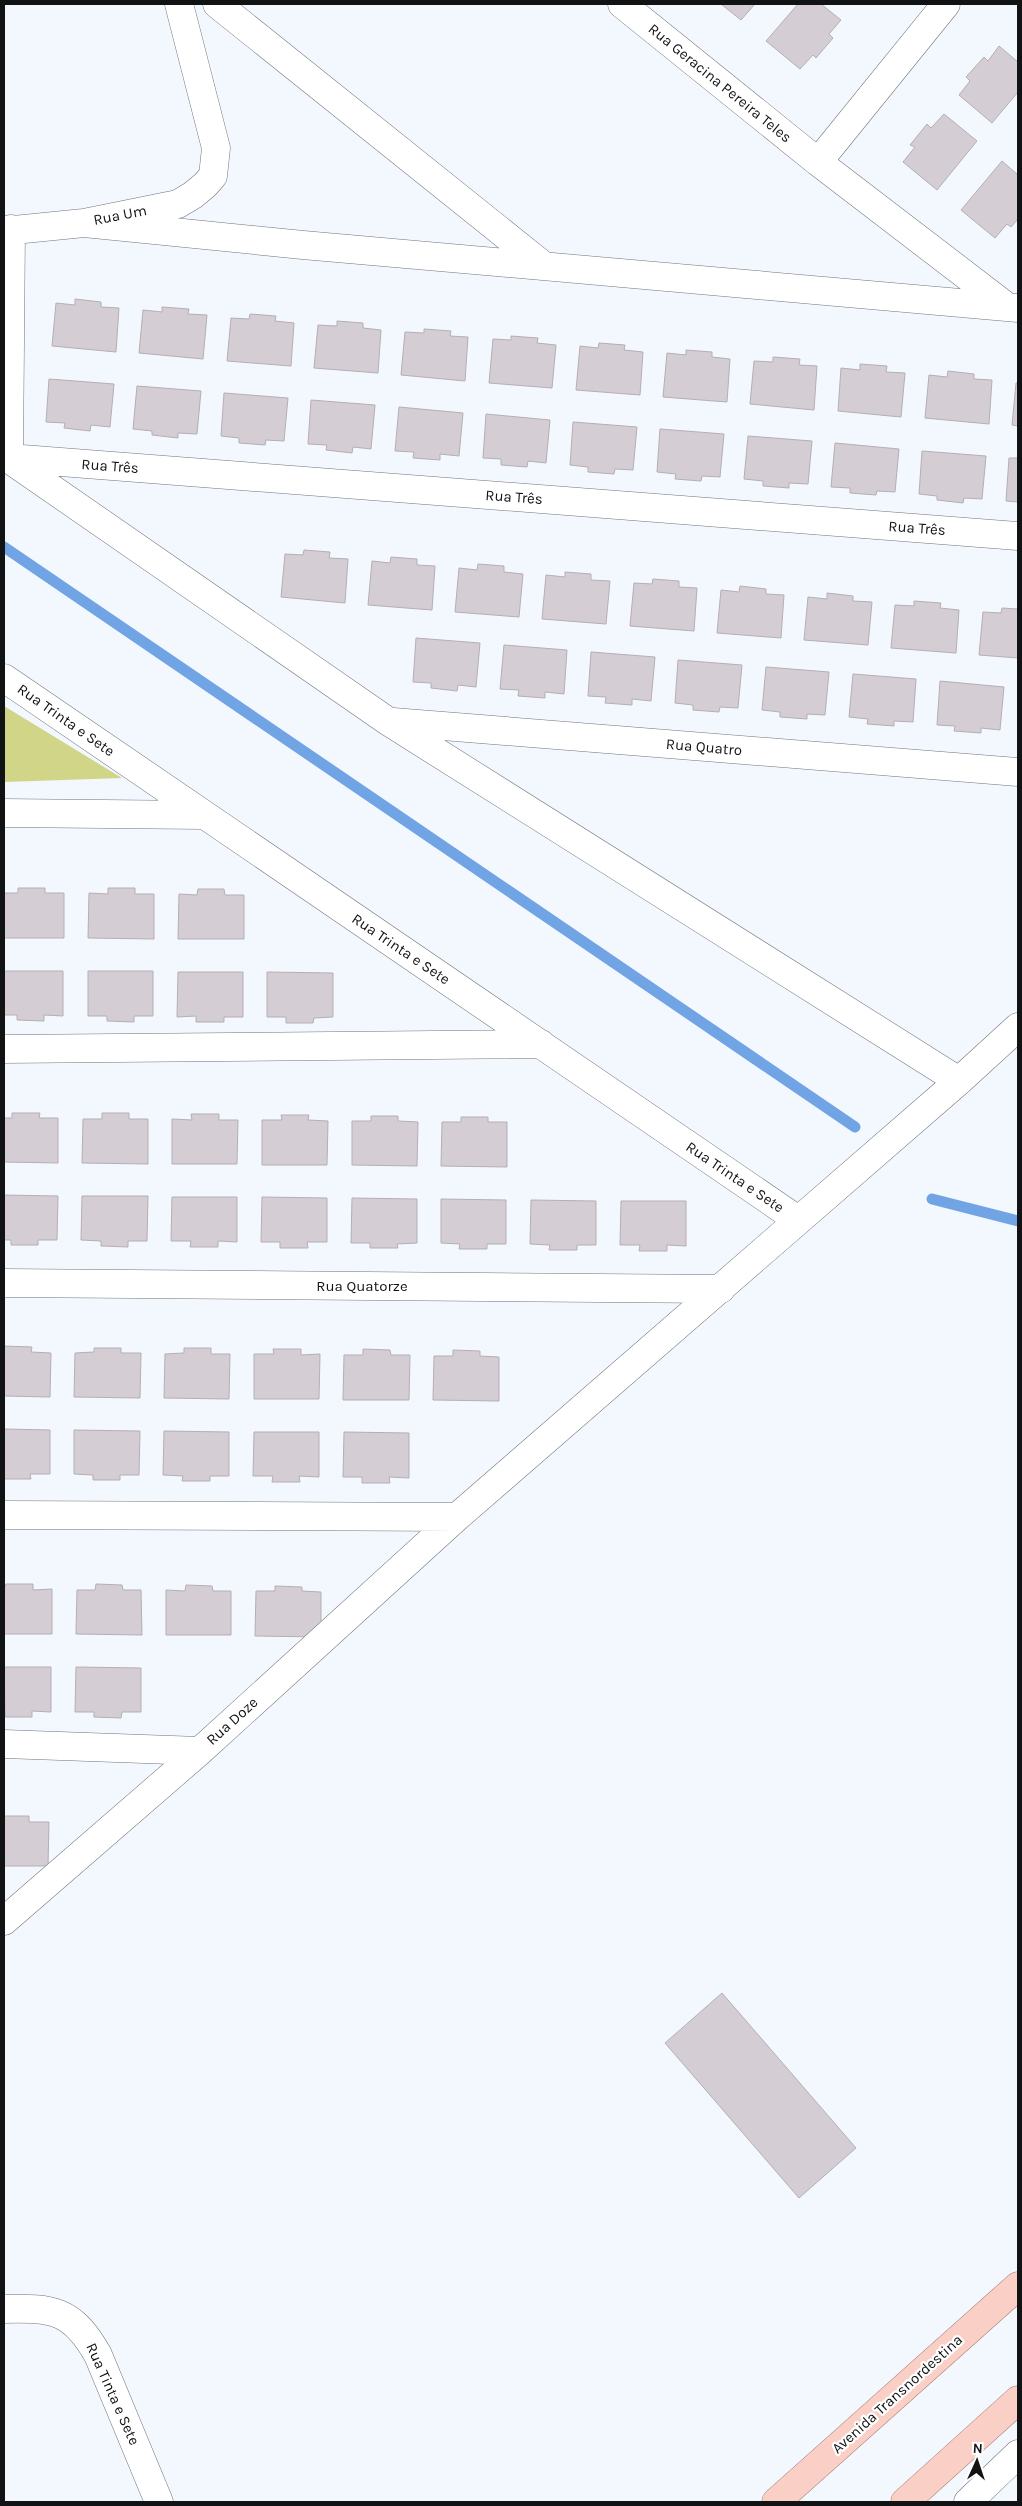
<svg xmlns="http://www.w3.org/2000/svg" width="1022" height="2506" viewBox="0 0 1022 2506" font-family="Karla,sans-serif">
	<rect width="100%" height="100%" fill="#f3f7fe"/>
	<path fill="#d0d587" d="M4 706 122 778 4 782Z"/>
	<g fill="none" stroke-linecap="round" stroke-linejoin="round">
		<path stroke="#71a4e4" stroke-width="11" d="M4 547 855 1127
			M932 1199 1018 1221"/>
	</g>
	<path fill="#d4ced4" stroke="#b4afb4" d="M721 4H755L741 20Z
		M798 4H821L841 20 829 34 833 38 816 58 813 55 800 69 766 41Z
		M999 46 1018 62V92L992 123 959 95 970 81 966 77 984 57 988 61Z
		M944 114 977 141 937 190 903 162 915 147 910 145 927 124 931 128Z
		M1002 161 1018 175V219L1011 227 1007 224 995 238 961 210Z
		M75 299 101 302V307L119 308 116 352 52 346 56 303 75 305Z
		M162 307 189 309 188 314 207 315 203 359 139 353 143 310 162 312Z
		M250 314 276 316 275 321 294 323 291 366 227 361 231 318 249 319Z
		M337 321 363 323V328L381 330 378 373 314 368 318 325 337 326Z
		M424 329 451 331 450 336 468 337 465 381 401 375 405 332 424 333Z
		M511 336 538 338 537 343 556 345 552 388 489 383 493 339 511 340Z
		M599 343 625 345 624 350 643 352 640 395 576 390 580 346 598 348Z
		M686 350 712 352V357L730 359 727 402 663 397 667 353 686 355Z
		M773 357 800 359 799 365 817 366 814 410 750 404 754 361 773 362Z
		M860 364 887 366 886 372 905 373 901 417 838 411 841 368 860 370Z
		M948 371 974 374V379L992 380 989 424 925 418 929 375 947 377Z
		M49 379 114 384 110 427 91 425 90 431 64 428 65 423 46 422Z
		M1016 383H1018V426L1012 425Z
		M137 386 201 391 197 434 178 433V438L152 435V431L133 429Z
		M224 393 288 398 284 441 266 440 265 445 239 443V438L221 436Z
		M311 400 375 405 371 449 353 447 352 453 326 450 327 445 308 444Z
		M399 407 463 413 459 456 440 454V460L413 458 414 452 395 451Z
		M486 414 550 420 546 463 528 461 527 467 501 465V459L483 458Z
		M573 422 637 427 633 470 615 469 614 474 588 472V467L570 465Z
		M660 429 724 434 720 477 702 476 701 481 675 479 676 474 657 472Z
		M748 436 812 441 808 484 789 483V488L763 486V481L744 479Z
		M835 443 899 449 895 492 877 491 876 495 850 493V488L831 487Z
		M922 451 986 456 982 499 964 498 963 503 937 500V496L919 494Z
		M1009 458H1018V502L1006 501Z
		M304 550 330 552 329 558 348 559 345 603 281 597 285 554 303 555Z
		M391 557 417 559V565L435 566 432 610 368 605 372 561 390 563Z
		M478 564 504 566V572L523 574 519 617 455 612 459 568 477 570Z
		M565 572 591 574V580L610 581 606 624 542 619 546 575 565 577Z
		M653 579 679 581V587L697 588 694 631 630 626 634 583 652 584Z
		M740 586 766 589V594L784 595 781 638 717 633 721 590 739 592Z
		M827 593 853 596V601L872 602 868 645 804 640 808 597 827 599Z
		M914 601 941 603 940 608 959 610 956 653 891 648 895 605 914 606Z
		M1002 608 1018 609V658L979 655 983 612 1001 613Z
		M416 638 480 643 476 687 458 685 457 691 431 688V683L413 682Z
		M504 645 567 650 564 694 545 692V698L518 696 519 690 500 689Z
		M591 652 655 657 651 701 632 699V705L605 703 606 697 588 696Z
		M678 660 742 665 738 708 720 707 719 712 693 710V705L675 703Z
		M766 667 829 672 825 715 807 714V719L780 717V712L762 710Z
		M853 674 916 679 913 722 894 721V726L867 724 868 719 849 717Z
		M940 681 1004 687 1000 730 981 728V733L954 731 955 726 937 725Z
		M18 888H45V893H64V938H4V893H18Z
		M108 888H135V894H154V939L88 938 89 893 108 894Z
		M198 889H224L225 895H244V939H178L179 894 197 895Z
		M4 971H63V1016L44 1015V1021L17 1020V1015H4Z
		M88 971H153V1016H134V1022L107 1021V1016H88Z
		M178 972H243V1017H224V1022H196V1016L177 1017Z
		M267 972 333 973V1017L314 1018 313 1023H286V1017H267Z
		M12 1113H40L39 1118H58V1163L4 1162V1118H12Z
		M102 1113H129V1119H148V1164L82 1163 83 1119H102Z
		M191 1114H219V1120H238L237 1164H172V1119L192 1120Z
		M281 1115H309L308 1120 328 1121 327 1165H262V1120H282Z
		M371 1116H398V1121L418 1122 417 1166 352 1165V1121H371Z
		M461 1117H488V1122H507V1167L441 1166 442 1122H461Z
		M4 1195 58 1196 57 1240H38V1245H11V1240H4Z
		M82 1196H148L147 1241H128V1247L101 1246V1241L81 1240Z
		M172 1197H237V1242L218 1241V1247H190L191 1241H171Z
		M262 1197 327 1198V1242H307L308 1248H280V1242H261Z
		M352 1198 417 1199V1243L397 1244 398 1248H370V1243H351Z
		M441 1199 506 1200V1244H487V1249H459L460 1244 441 1243Z
		M531 1200 596 1201V1245H577V1250H549L550 1245 530 1244Z
		M621 1201H686V1246L667 1245V1251H639L640 1245H620Z
		M4 1346 32 1347 31 1352 51 1353 50 1397 4 1396Z
		M94 1348H121V1353H141L140 1398 74 1397 75 1353 94 1352Z
		M184 1348H211V1354H230L229 1399 164 1398 165 1354 184 1353Z
		M273 1349H301V1355L320 1354 319 1399H254V1354H274Z
		M363 1349 390 1350 391 1355H410L409 1400H343L344 1355H363Z
		M453 1350 480 1351V1356L499 1357V1401L433 1400 434 1356H453Z
		M4 1429 50 1430V1474H30L31 1479H4Z
		M74 1430 140 1431 139 1475H120V1480H93V1475L74 1474Z
		M164 1431 229 1432V1476H210V1481H182L183 1476 163 1475Z
		M254 1432H319V1477L299 1476 300 1482H272L273 1476H253Z
		M344 1432 409 1433V1478L389 1477 390 1483H362V1477H343Z
		M6 1584H33V1590L52 1589V1634H4V1589Z
		M96 1584 122 1585 123 1590H141L142 1635 76 1634 77 1590H95Z
		M186 1585 212 1586 213 1591H231V1635H166V1590L185 1591Z
		M275 1586 302 1587V1591L321 1592V1637L255 1636 256 1591H275Z
		M4 1667H51V1712L32 1711V1717H5Z
		M76 1667 141 1668V1712H122L121 1718 94 1717V1712H75Z
		M4 1816H29V1822H49L48 1866H4Z
		M722 1993 856 2148 799 2198 665 2043Z"/>
	<g fill="none" stroke-linecap="round" stroke-linejoin="round">
		<g stroke="#71757b" stroke-width="29">
			<path id="minor" d="M217 4 544 266
				M622 4 818 162 1006 306
				M818 162 946 4
				M84 223 303 245 1018 308
				M11 229 9 458 1018 536
				M4 231 84 223 178 204 193 195 205 185 213 176 216 148 179 4
				M9 459 389 722 959 1081
				M4 678 798 1220
				M393 722 1018 772
				M4 813 203 815
				M4 1049 541 1044
				M4 1283 721 1289
				M4 1515 457 1517
				M4 1744 200 1751
				M4 1921 200 1751 457 1517 959 1081 1018 1027
				M4 2309C53 2308 72 2309 98 2355L159 2502
				M968 2502 1018 2454"/>
		</g>
		<g stroke="#a6786f" stroke-width="29">
			<path id="major" d="M776 2502 1018 2286
				M905 2502 1018 2400"/>
		</g>
		<use href="#minor" stroke="#fff" stroke-width="28"/>
		<use href="#major" stroke="#facfc6" stroke-width="28"/>
	</g>
	<g text-anchor="middle" stroke-width="4.5" stroke-linejoin="round" paint-order="stroke">
		<g font-size="15" fill="#111214" stroke="#fff">
			<text transform="translate(720 83) rotate(39)" y="5">Rua Geracina Pereira Teles</text>
			<text transform="translate(120 215) rotate(-11)" y="5">Rua Um</text>
			<text transform="translate(110 466) rotate(4)" y="5">Rua Três</text>
			<text transform="translate(514 497) rotate(4)" y="5">Rua Três</text>
			<text transform="translate(917 528) rotate(4)" y="5">Rua Três</text>
			<text transform="translate(66 720) rotate(35)" y="5">Rua Trinta e Sete</text>
			<text transform="translate(704 747) rotate(5)" y="5">Rua Quatro</text>
			<text transform="translate(401 949) rotate(34)" y="5">Rua Trinta e Sete</text>
			<text transform="translate(735 1177) rotate(34)" y="5">Rua Trinta e Sete</text>
			<text x="362" y="1291">Rua Quatorze</text>
			<text transform="translate(232 1721) rotate(-42)" y="5">Rua Doze</text>
			<text transform="translate(113 2394) rotate(66)" y="5">Rua Tinta e Sete</text>
			<text transform="translate(897 2394) rotate(-42)" y="5">Avenida Transnordestina</text>
		</g>
	</g>
	<rect width="1022" height="2506" fill="none" stroke="#111214" stroke-width="10"/>
	<g transform="translate(977 2461) rotate(3)" stroke="#ffffff" stroke-width="4" paint-order="stroke">
	<path d="M0-4L9 19L0 12L-9 19Z" fill="#111214"/>
	<text y="-8" font-size="14" font-weight="bold" text-anchor="middle" fill="#111214">N</text>
	</g>
</svg>
